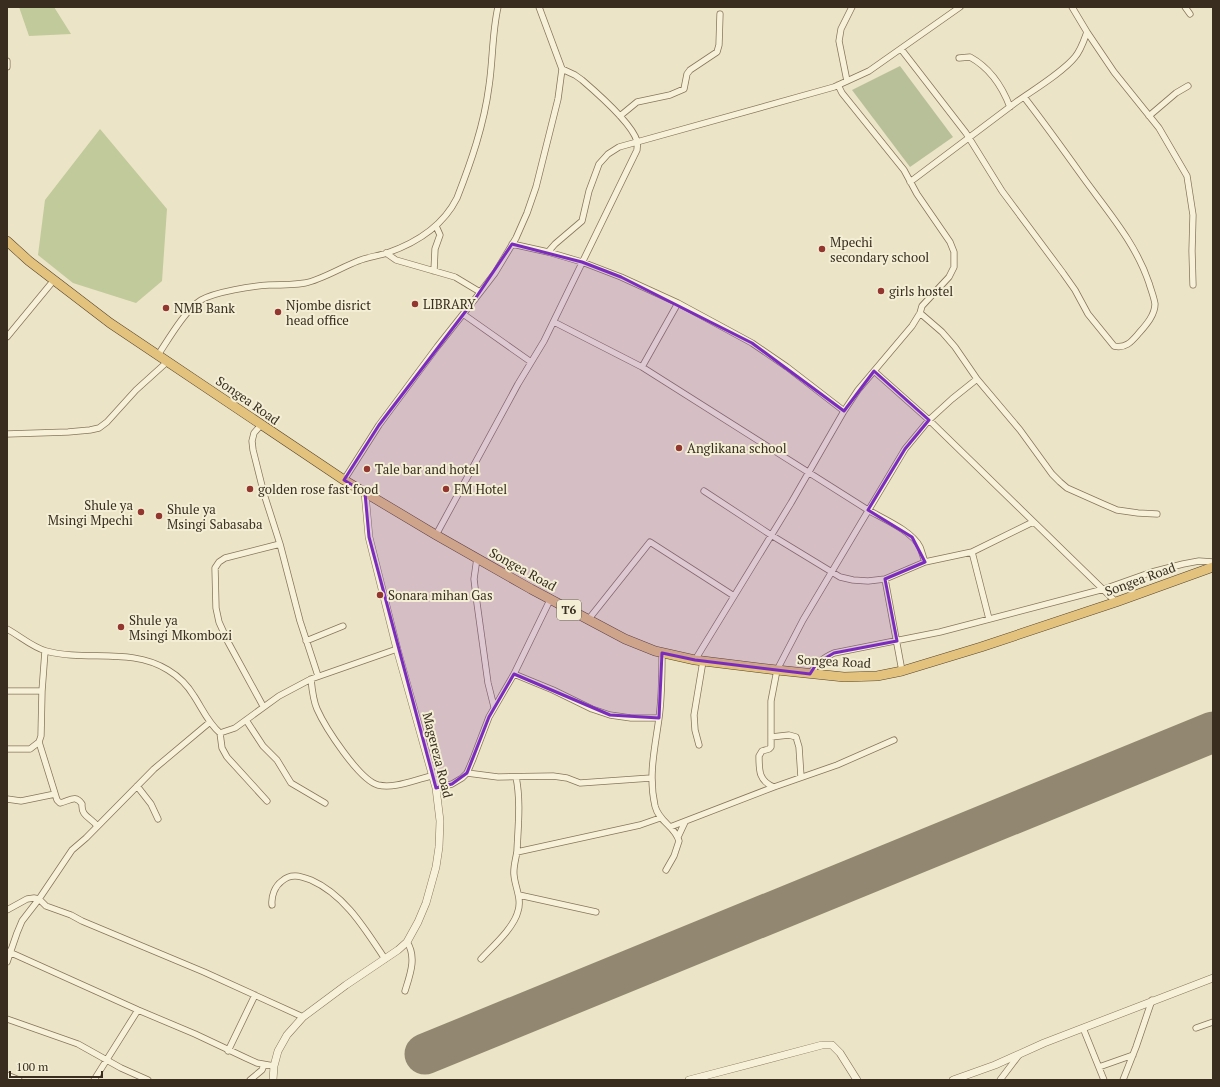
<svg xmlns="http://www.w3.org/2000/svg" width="1220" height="1087" viewBox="0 0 1220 1087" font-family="'PT Serif',serif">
	<rect width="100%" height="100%" fill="#ece4c6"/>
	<path fill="#c1ca9a" d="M19 7H54L71 34 29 36Z
		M100 129 167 209 162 281 136 303 73 283 38 255 45 200Z"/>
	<path fill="#b8c099" d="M900 66 953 137 910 167 852 90Z"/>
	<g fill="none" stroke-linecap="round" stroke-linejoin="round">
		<path stroke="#928872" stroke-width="41" d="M425 1054 1213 732"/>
		<g stroke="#87765c" stroke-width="7">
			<path id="minor" d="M1185 7 1190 14
				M1087 32 1114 72 1159 128 1187 176 1193 215 1192 251 1193 285
				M901 49 966 133 1002 191 1063 273 1075 290 1088 314 1114 346C1126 349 1132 341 1139 333 1146 325 1155 315 1155 304 1154 297 1151 290 1149 283 1136 244 1109 213 1085 180 1065 152 1045 124 1024 97
				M959 58 970 57C990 68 1002 86 1010 107
				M7 61V67
				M847 81 839 41 841 29 852 7
				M620 116 637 102 670 95 684 89 687 74 690 70 717 52 719 45 720 14
				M1149 116 1176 93 1188 86
				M910 182C945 156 980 129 1015 103 1033 90 1062 73 1075 57 1081 50 1084 40 1087 32L1072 7
				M512 244 548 252 582 262 621 277 678 303 752 343 787 367 844 411
				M548 252 555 244 582 221 589 191 599 164 608 154 619 147 834 87 869 71 960 7
				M386 253 396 260 455 277 480 292
				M434 271 435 249 440 235 436 226
				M920 313 942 332 955 347 977 379 1020 430 1052 474 1060 482 1067 488 1103 504 1117 510 1138 513 1157 514
				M463 314 531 362
				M554 322 642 367 868 510C884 519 912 531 920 547 922 552 923 557 925 562
				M7 337 54 280
				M158 355C168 340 186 309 201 300 215 292 252 286 269 285 281 285 293 285 305 283 321 280 342 267 358 261 367 257 378 256 387 253 416 243 443 226 457 198 471 162 484 125 489 86 493 60 492 33 498 7
				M642 367 678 303
				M874 371 929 420 1116 602
				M261 425 254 433 252 441 253 450 264 494 280 544 300 621 318 676
				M7 434 68 432 90 430 99 428 107 422 136 390 167 362
				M344 480 379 425 437 347 475 299 495 273 516 238 527 213 536 187 558 99 562 69 539 7
				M704 491 771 535 840 577 853 580 868 581 885 579 925 562 972 552 1033 522
				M436 535 518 384 544 341 637 150C637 147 638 144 637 141 632 124 596 92 582 80L575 75 562 69
				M972 552 989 619
				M477 558 474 579 476 596 488 683 494 707
				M885 579 902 671
				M588 620 650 542 734 596
				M7 629C20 636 32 647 46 651 87 662 131 647 168 670 178 676 188 686 194 696 202 708 208 723 220 733L235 728 279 696 311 679 397 649
				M306 641 343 626
				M662 653C662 674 662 696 659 718 655 748 648 775 655 806 659 822 675 826 679 841L674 856 666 870
				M695 660 791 503 844 411 858 390 912 326 920 313 922 306 949 277 954 267V252L950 242 917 194 904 170 842 93 838 85
				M514 674 553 690 592 709 610 715 631 718H659
				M810 674C817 664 822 658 834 653L940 632 1104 589 1152 572 1183 564 1199 561 1213 562
				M311 679C312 689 313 700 317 709 325 727 359 780 378 785 395 789 416 779 432 776
				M7 691H42
				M263 706 228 642 219 622 216 608 215 568 219 562 225 558 280 544
				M246 720 263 746 277 760 291 783 325 803
				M220 733 222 748 227 757 267 801
				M771 737 789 735 796 737 799 747 801 777
				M39 742 57 800 60 803C70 801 75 794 82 804 81 817 91 817 97 826
				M699 745 695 730 694 715 703 661
				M7 749H30L39 742 41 736 42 691 45 651
				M467 773 498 777 553 776 567 778 580 783 651 778
				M137 786 151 804 158 819
				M774 787C759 781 759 771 759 756L762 751 769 749 771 747V701L777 670 803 620 905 449 929 420 952 399 977 379
				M436 788 452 784 462 778 467 773 473 759 489 717 514 674 550 600
				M7 799 21 801 55 794
				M670 827 774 787 837 765 894 740
				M678 837 685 822
				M517 852 640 825 660 818
				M519 895 596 912
				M272 905C271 896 275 886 282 881 291 873 300 876 311 880 345 895 365 929 385 959
				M7 910 27 899 34 898 39 899 46 906 71 915 82 921 204 972 303 1017
				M7 951 138 1010 195 1034 246 1058 257 1063 274 1066
				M481 959C492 947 514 928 518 911 522 899 515 887 514 875 513 867 516 859 517 851 518 827 521 801 516 777
				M7 962 17 933 22 921 39 899 72 850 86 838 154 769 210 722
				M405 991C410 975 417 957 407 942
				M7 1019 78 1044 121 1068 148 1080
				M1083 1028 1104 1080
				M1196 1028 1213 1022
				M228 1051 255 995
				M1099 1067 1133 1055
				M7 1075 19 1080
				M94 1080 138 1010
				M250 1080 262 1070 264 1065
				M1000 1080 1019 1055
				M1123 1080 1136 1047 1152 1000"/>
		</g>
		<g stroke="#87765c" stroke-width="8">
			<path id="tertiary" d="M273 1080 274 1066 278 1051 287 1035 303 1017 346 985 398 950 407 942 418 922 426 903 436 867 439 847 440 821 436 788 397 649 369 537 365 493
				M689 1080 822 1045H832L840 1053 857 1080
				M953 1080 995 1065 1044 1043 1213 978"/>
		</g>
		<g stroke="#554430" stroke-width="10">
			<path id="trunk" d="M7 241 29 261 110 323 344 480 436 535 531 589 625 639 655 651 695 660 777 670 844 677 877 676 902 671 981 647 1116 602 1213 567"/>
		</g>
		<use href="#minor" stroke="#f7f1d9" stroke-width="5.5"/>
		<use href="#tertiary" stroke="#f7f1d9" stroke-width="7"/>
		<use href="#trunk" stroke="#e3c27d" stroke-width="9"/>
	</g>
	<path fill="#7b2cbf" fill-opacity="0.2" stroke="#7b2cbf" stroke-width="3" stroke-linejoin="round" d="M512 244 582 262 621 277 752 343 844 411 874 371 929 420 905 449 868 510 912 537 925 562 885 579 897 641 834 653 817 663 810 674 695 660 662 653 659 718 610 715 514 674 489 717 467 773 452 784 436 788 369 537 365 493 344 480 379 425 475 299Z"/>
	<g fill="#93362f" stroke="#f4eed5" stroke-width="1.5">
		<circle cx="822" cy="249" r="4"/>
		<circle cx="881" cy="291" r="4"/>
		<circle cx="415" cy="304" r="4"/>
		<circle cx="166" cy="308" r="4"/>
		<circle cx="278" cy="312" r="4"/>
		<circle cx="679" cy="448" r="4"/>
		<circle cx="367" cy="469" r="4"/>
		<circle cx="250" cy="489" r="4"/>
		<circle cx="446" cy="489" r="4"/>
		<circle cx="141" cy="512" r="4"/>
		<circle cx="159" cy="516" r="4"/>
		<circle cx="380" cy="595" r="4"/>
		<circle cx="121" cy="627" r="4"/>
	</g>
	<g text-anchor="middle" stroke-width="4" stroke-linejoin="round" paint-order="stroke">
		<rect fill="#f4eed5" stroke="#706756" stroke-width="1" x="557" y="600" width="24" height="20" rx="3"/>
		<g font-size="12" font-weight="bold" fill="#382d1f">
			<text x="569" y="614">T6</text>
		</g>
		<g font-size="13" fill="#382d1f" stroke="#f4eed5" text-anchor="start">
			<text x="830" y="247">Mpechi<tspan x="830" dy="15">secondary school</tspan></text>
			<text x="889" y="296">girls hostel</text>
			<text x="423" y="309">LIBRARY</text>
			<text x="286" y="310">Njombe disrict<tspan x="286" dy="15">head office</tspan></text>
			<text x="174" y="313">NMB Bank</text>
			<text x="687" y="453">Anglikana school</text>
			<text x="375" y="474">Tale bar and hotel</text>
			<text x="258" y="494">golden rose fast food</text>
			<text x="454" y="494">FM Hotel</text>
			<text x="133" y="510" text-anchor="end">Shule ya<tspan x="133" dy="15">Msingi Mpechi</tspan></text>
			<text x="167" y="514">Shule ya<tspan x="167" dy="15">Msingi Sabasaba</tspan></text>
			<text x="388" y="600">Sonara mihan Gas</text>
			<text x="129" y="625">Shule ya<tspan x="129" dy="15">Msingi Mkombozi</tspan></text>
		</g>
		<g font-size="13" fill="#382d1f" stroke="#f4eed5">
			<text transform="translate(248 400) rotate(35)" y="5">Songea Road</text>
			<text transform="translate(523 569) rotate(29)" y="5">Songea Road</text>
			<text transform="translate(1140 579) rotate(-20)" y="5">Songea Road</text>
			<text transform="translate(834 661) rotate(3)" y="5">Songea Road</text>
			<text transform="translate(438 755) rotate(76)" y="5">Magereza Road</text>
		</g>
	</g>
	<rect width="1220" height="1087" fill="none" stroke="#382d1f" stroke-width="16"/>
	<path d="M10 1071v6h92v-6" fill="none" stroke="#382d1f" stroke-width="2"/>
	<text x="16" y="1071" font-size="12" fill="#382d1f" stroke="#f4eed5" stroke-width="3" paint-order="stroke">100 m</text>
</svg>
